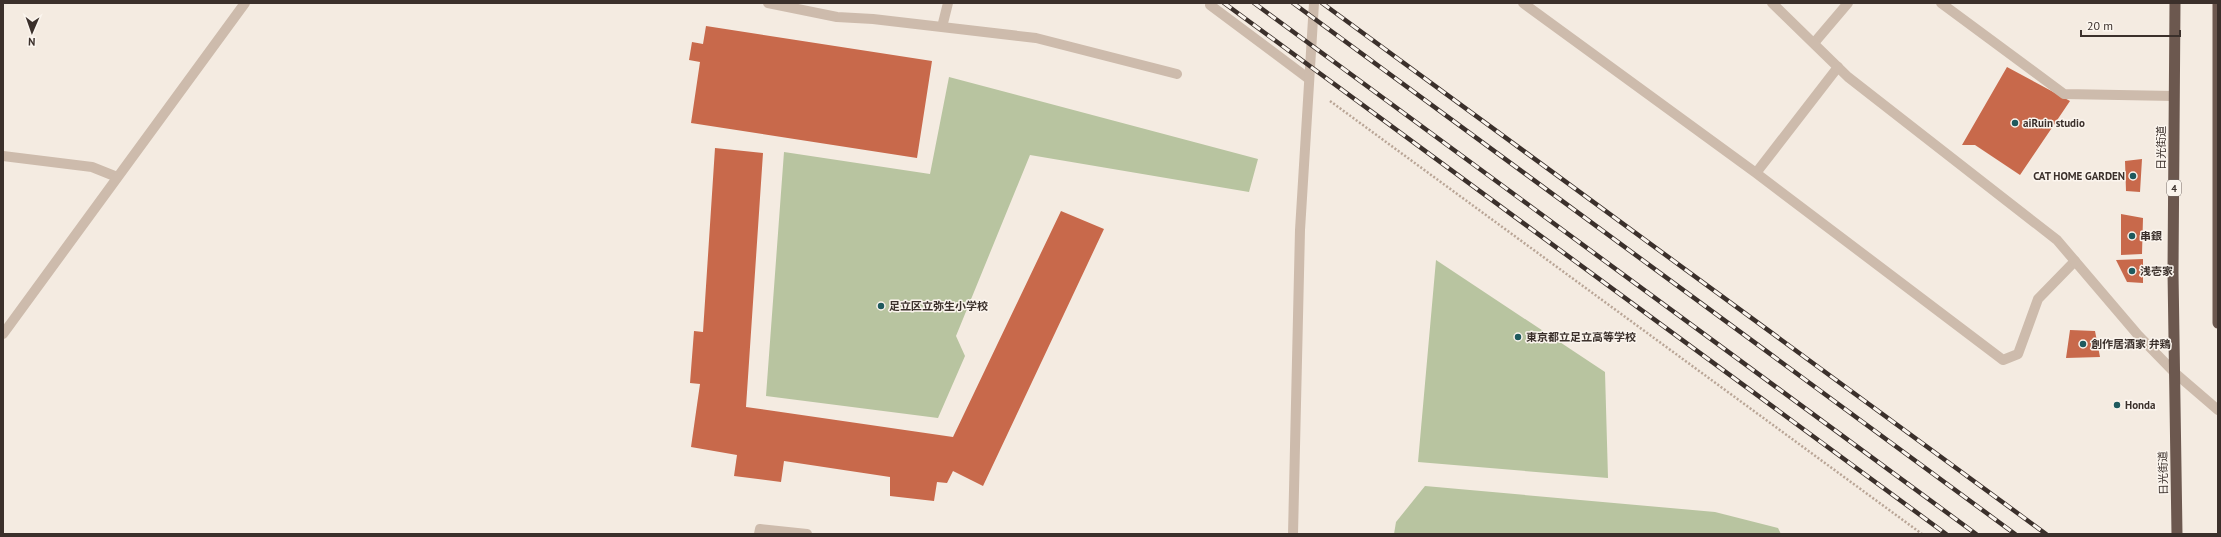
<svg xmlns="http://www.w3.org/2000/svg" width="2221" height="537" viewBox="0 0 2221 537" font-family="'PT Sans','Noto Sans JP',sans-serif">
	<rect width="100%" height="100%" fill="#f4ebe1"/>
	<path fill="#b8c4a0" d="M949 77 1258 159 1249 192 1030 155 956 336 965 356 938 418 766 396 784 152 930 174Z
		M1436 260 1605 372 1608 478 1418 462Z
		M1425 486 1715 512 1778 528 1781 534H1394L1396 522Z"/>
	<path fill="#c8694b" d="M706 26 932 61 917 158 691 123 700 62 689 60 692 42 703 44Z
		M2007 67 2070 101 2020 175 1975 145H1962Z
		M715 148 763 153 746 407 953 437 1061 211 1104 229 983 486 953 471 947 483 937 482 934 501 890 496V477L784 461 781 482 734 476 737 455 691 447 700 384 690 383 694 331 703 332Z
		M2142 159 2140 192 2126 191 2125 161Z
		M2121 214 2143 218 2142 254 2121 255Z
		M2143 259V283L2127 282 2116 260Z
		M2070 330 2095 331 2100 357 2066 358Z"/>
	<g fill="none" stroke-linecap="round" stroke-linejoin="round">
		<path stroke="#b9a596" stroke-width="2.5" stroke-dasharray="2 2" stroke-linecap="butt" d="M1330 101 1922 534"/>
		<path stroke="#cdbbac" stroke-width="10" d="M1523 3 1756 173 2003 360 2018 354 2038 299 2075 261
			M1941 3 2064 94 2174 96
			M1210 5 1309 79
			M1814 43 1848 3
			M3 156 92 167 117 177
			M1756 173 1838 67"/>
		<path stroke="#cdbbac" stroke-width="10" d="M768 3 837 17 873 19 1036 38 1177 74
			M942 27 948 3
			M759 534 760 529 807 534
			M1293 534 1300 230 1314 3"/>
		<path stroke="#cdbbac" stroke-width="10" d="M1772 3 1848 77 2057 240 2138 335 2175 373 2218 410
			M3 334 245 3"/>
		<path stroke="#6c584f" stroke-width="11" d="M2175 3 2173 272 2177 534
			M2218 3V323"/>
		<g stroke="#3b302b" stroke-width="4.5">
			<path id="rail" d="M1224 3 1946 534
				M1254 3 1976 534
				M1293 3 2015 534
				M1322 3 2046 534"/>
		</g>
		<use href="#rail" stroke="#fbf5ee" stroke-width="3" stroke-dasharray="9" stroke-linecap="butt"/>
	</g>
	<g fill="#1f5a5e" stroke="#fbf5ee" stroke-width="1.5">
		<circle cx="2015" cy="123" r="4"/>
		<circle cx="2133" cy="176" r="4"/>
		<circle cx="2132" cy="236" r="4"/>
		<circle cx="2132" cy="271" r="4"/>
		<circle cx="881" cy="306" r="4"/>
		<circle cx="1518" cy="337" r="4"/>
		<circle cx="2083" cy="344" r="4"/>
		<circle cx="2117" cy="405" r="4"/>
	</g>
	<g text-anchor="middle" stroke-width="3" stroke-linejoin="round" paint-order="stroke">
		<rect fill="#fbf5ee" stroke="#756b66" stroke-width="1" x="2167" y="180" width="14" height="16" rx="3"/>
		<g font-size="10" font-weight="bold" fill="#3b302b">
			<text x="2174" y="192">4</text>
		</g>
		<g font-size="11" font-weight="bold" fill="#3b302b" stroke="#fbf5ee" text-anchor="start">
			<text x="2023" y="127">aiRuin studio</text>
			<text x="2125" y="180" text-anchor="end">CAT HOME GARDEN</text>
			<text x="2140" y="240">串銀</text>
			<text x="2140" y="275">浅壱家</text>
			<text x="889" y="310">足立区立弥生小学校</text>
			<text x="1526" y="341">東京都立足立高等学校</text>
			<text x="2091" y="348">創作居酒家 弁鶏</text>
			<text x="2125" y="409">Honda</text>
		</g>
		<g font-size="11" fill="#3b302b" stroke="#fbf5ee">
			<text transform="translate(2161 148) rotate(-90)" y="4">日光街道</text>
			<text transform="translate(2163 473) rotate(-91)" y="4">日光街道</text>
		</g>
	</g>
	<rect width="2221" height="537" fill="none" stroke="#3b302b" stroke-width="8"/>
	<g transform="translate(32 32) rotate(182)" stroke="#fbf5ee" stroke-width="3" paint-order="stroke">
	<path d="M0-3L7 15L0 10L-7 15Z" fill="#3b302b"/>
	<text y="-6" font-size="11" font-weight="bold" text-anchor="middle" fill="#3b302b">N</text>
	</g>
	<path d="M2081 30v6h99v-6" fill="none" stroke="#3b302b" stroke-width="2"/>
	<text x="2087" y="30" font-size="12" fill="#3b302b" stroke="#fbf5ee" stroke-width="3" paint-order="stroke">20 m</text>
</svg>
